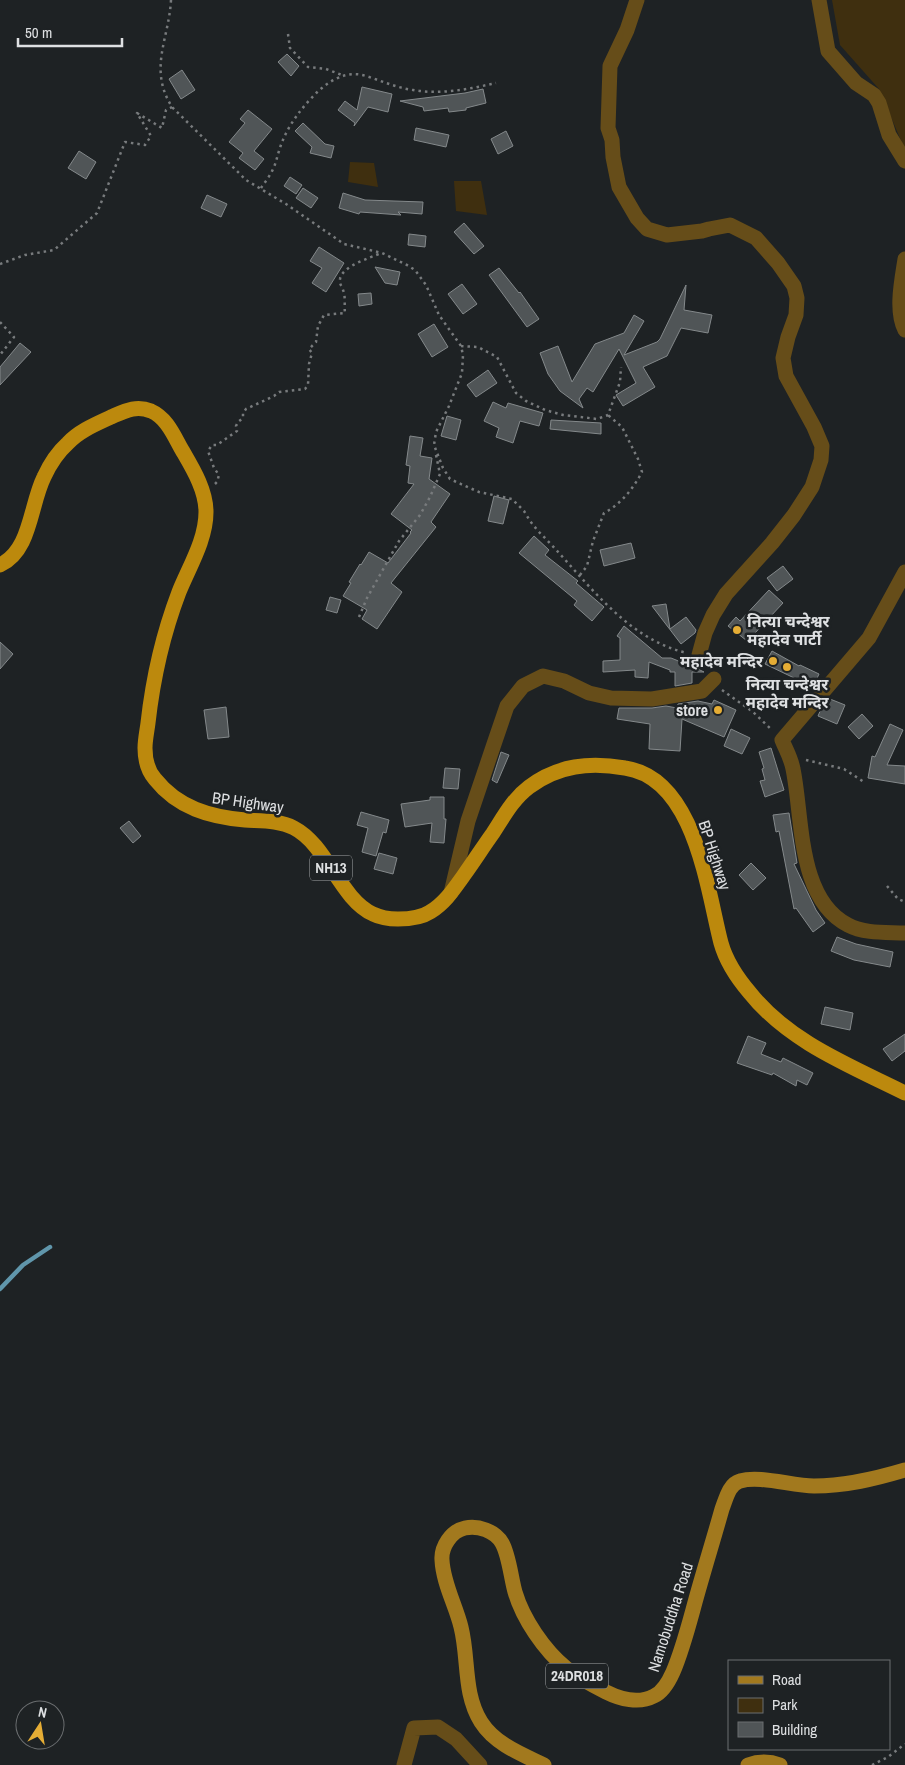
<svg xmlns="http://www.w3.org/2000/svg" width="905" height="1765" viewBox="0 0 905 1765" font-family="'Archivo Narrow','Noto Sans Devanagari',sans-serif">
	<rect width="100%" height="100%" fill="#1e2224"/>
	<path fill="#3f2f0f" d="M832 0H905V150L879 89 840 45Z
		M350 162 374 163 378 187 348 182Z
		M454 181H481L487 215 456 211Z"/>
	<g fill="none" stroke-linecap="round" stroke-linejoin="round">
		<path stroke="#6096ab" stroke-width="4.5" d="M0 1289 23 1265 50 1247"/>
	</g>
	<path fill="#505557" stroke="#84898b" d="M287 54 299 66 291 76 278 62Z
		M182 70 195 90 181 99 169 79Z
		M362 87 392 94 388 112 368 107 354 126 355 123 338 110 345 101 357 110Z
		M483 89 486 103 466 108V110L449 112 448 108 424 111 423 107 400 101 465 93Z
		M248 110 272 129 254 151 264 159 255 170 239 158 243 153 229 142 245 123 240 119Z
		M303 123 325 144 334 146 331 158 310 153 312 147 295 131Z
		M416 128 449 135 446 147 414 140Z
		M506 131 513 146 498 154 491 139Z
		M79 151 96 162 86 179 68 168Z
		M290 177 302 185 296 194 284 186Z
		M303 188 318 198 311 208 296 198Z
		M343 193 365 200 423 202 422 214 398 212 401 215 360 212 359 214 339 208Z
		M207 195 227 204 221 217 201 208Z
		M464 223 484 246 474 254 454 232Z
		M409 234 426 236 425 247 408 245Z
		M319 247 344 263 326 292 312 283 322 268 310 261Z
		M375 267 400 272 397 285 385 283Z
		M499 268 519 293 520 292 539 319 527 327 489 275Z
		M462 284 477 304 463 314 448 294Z
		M686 285 684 310 712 315 708 333 681 328 667 356 643 367 655 387 623 406 616 395 636 383 619 349 593 392 587 388 579 399 583 408 560 391 548 374 540 353 558 346 572 382 595 344 624 333 634 315 644 321 624 355 657 342 660 339Z
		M371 293 372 304 359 306 358 294Z
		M434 324 448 347 432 357 418 334Z
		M20 343 31 352 0 385V367Z
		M488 370 497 383 476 397 467 385Z
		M493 402 506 408 508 403 543 413 539 426 520 421 513 443 496 437 499 428 484 421Z
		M447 416 461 420 456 440 441 436Z
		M551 420 601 423V434L550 429Z
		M410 436 423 438 420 456 432 458 429 479 450 494 431 522 436 527 391 583 402 592 377 629 362 619 367 610 343 596 351 583 349 582 360 564 361 565 369 552 388 563 411 533 410 532 412 530 391 514 414 484 408 483 410 466 406 465Z
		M494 496 509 500 503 524 488 521Z
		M534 536 549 550 545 555 578 581 576 583 604 607 592 621 574 605 577 601 519 553Z
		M631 543 635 558 604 566 600 550Z
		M783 566 793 579 777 591 767 578Z
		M769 590 783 603 755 633 758 635 751 644 728 626 736 617 740 621Z
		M330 597 341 600 337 613 326 610Z
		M666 604 670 629 686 617 696 630 695 633 681 644 652 606Z
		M624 626 662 658H671L686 664V661H692V666L704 672H692V683L675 686V672H670V670L649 662 648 678 635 677V670L603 672V661L620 660V638L617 636Z
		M0 642 13 654 0 669Z
		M772 651 799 666 800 665 819 674 813 687 765 664Z
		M830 699 845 705 837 724 818 716 821 709Z
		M714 700 736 710 724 737 682 719 680 751 649 749 650 724 617 719 619 708H652L666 706 677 708 678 704 698 701 712 704Z
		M226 707 229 737 208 739 204 710Z
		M862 714 873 726 859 739 848 727Z
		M890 724 903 730 887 765 905 766V784L868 778 872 756 875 757Z
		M731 729 750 738 742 754 724 746Z
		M771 748 784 790 765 797 760 781 765 780 762 769 764 768 759 752Z
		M501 752 509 755 497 783 492 780Z
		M445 768 460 769 458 789 443 788Z
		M430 797H444V819H446L444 843 430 842 432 823 405 827 401 804 430 800Z
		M361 812 389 820 386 833 383 832 376 856 362 852 368 828 357 825Z
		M789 813 797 863 794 864 816 910 825 923 813 932 796 908 794 909 779 831 776 832 773 815Z
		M129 821 141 836 133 843 120 828Z
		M379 853 397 858 393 874 374 869Z
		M751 863 766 878 753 890 739 875Z
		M837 937 856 944 893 952 890 967 854 960 831 951Z
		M825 1007 853 1013 850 1030 821 1024Z
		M905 1034V1051L892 1061 883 1049Z
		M748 1036 766 1043 761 1054 781 1062 783 1058 813 1073 807 1085 797 1080 796 1086 773 1073 772 1075 737 1063Z"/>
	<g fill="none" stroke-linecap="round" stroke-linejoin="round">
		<path stroke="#787b7d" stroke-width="2.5" stroke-dasharray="2.5 4" stroke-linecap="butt" d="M171 0C169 39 148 69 172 107L246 180 286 204 344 244 382 253 407 265 415 270 426 285 439 315 461 346 463 355 462 373 449 406 436 432 434 445 443 468 450 479 463 485 479 492 512 499 524 511 530 521 538 531C583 575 622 638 687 653
			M288 34 290 48 308 67 326 69 342 75
			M261 188C265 182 270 176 273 169 276 163 277 157 279 151 283 137 290 125 298 114 314 93 338 67 366 76 382 81 397 88 413 90 442 95 469 89 496 83
			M0 264 25 255 54 250 97 213 125 142 145 145 151 136 137 113 162 128 166 110 172 107
			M0 322 14 337 0 355
			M461 346 478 347 497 357 516 393 526 401 545 410 563 415 597 419 608 415 620 382 621 367
			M215 484 217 482 219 475 214 468 208 451 212 445H217L237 431 236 426 238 422 243 418V413L246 409 274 396 279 392 305 389 308 385 309 364 312 353 309 349 316 342 318 326 324 315 345 313C344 306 346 297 343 290 342 286 339 284 340 279 342 266 370 258 381 253
			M580 575 587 566 593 541 604 513C621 504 633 489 642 472L638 459 622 427 608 415
			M359 617 367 598 399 541 420 515 430 497 440 474 436 455
			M722 690 753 712 772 730
			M806 760 844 769 864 782
			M887 886 898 899 905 902
			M872 1765 888 1757 905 1744"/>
		<path stroke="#664d19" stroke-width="15" d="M637 0 627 30 610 66 608 128 612 140 613 157 619 187 637 218 647 229 667 235 702 231 709 229 730 225 756 238 778 263 794 286 797 298 796 315 788 337 783 358 786 376 814 427 822 446 821 460 812 487 794 515 772 543 726 594 713 615 705 633 699 655
			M819 0 828 51 856 83 874 95 879 103 889 135 905 161
			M905 259C902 279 895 311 905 330
			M905 572 869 638 782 740C786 750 791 758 793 769 803 817 797 899 848 925 865 934 887 932 905 933
			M451 893 468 821 493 747 507 706 523 686 543 676 564 681 589 693 611 698 652 699 702 691 714 679
			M404 1765 414 1728 438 1727 456 1739 480 1765"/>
		<path stroke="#a2791e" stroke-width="15" d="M544 1765C521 1754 495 1744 481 1722 463 1693 469 1659 461 1627 456 1606 443 1583 442 1560 441 1547 451 1531 465 1528 478 1525 495 1531 502 1543 509 1555 511 1578 515 1592 523 1619 544 1650 566 1668 578 1678 592 1685 606 1692 620 1699 639 1704 654 1696 663 1692 669 1681 673 1672 682 1651 688 1628 694 1606 703 1573 713 1541 722 1509 726 1499 729 1484 740 1481 760 1475 792 1486 814 1486 846 1486 875 1479 905 1470
			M748 1765C759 1761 769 1761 780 1765"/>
		<path stroke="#bc890d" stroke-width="15" d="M0 565C31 551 30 505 44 477 49 466 58 452 68 443 79 431 96 424 111 417 125 411 136 405 151 411 167 418 174 436 182 450 193 469 206 490 206 512 206 540 189 567 179 592 163 634 153 678 148 723 147 731 145 740 145 748 145 759 148 771 155 779 178 808 210 817 245 820 261 821 279 820 294 828 327 845 340 899 373 914 381 918 390 919 398 919 409 919 421 918 430 912 445 903 454 889 464 875 474 861 483 847 493 833 504 816 513 799 529 787 558 765 590 762 625 768 695 778 707 889 721 943 726 961 738 979 750 993 789 1042 851 1066 905 1093"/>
	</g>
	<g fill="#e5ad35" stroke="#1e2224" stroke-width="2">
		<circle cx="737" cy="630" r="5"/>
		<circle cx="773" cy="661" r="5"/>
		<circle cx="787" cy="667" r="5"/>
		<circle cx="718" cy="710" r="5"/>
	</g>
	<g text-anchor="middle" stroke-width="5" stroke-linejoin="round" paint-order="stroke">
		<g fill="#1e2224" stroke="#a4a7a9" stroke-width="1">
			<rect x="310" y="855.5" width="42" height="25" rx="4"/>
			<rect x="546" y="1663.5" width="62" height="25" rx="4"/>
		</g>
		<g font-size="15" font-weight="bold" fill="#dee0e2">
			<text x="331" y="873">NH13</text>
			<text x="577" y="1681">24DR018</text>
		</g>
		<g font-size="16" font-weight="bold" fill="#dee0e2" stroke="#1e2224" text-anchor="end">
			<text x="747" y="627" text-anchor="start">नित्या चन्देश्वर<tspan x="747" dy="18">महादेव पार्टी</tspan></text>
			<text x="763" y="667">महादेव मन्दिर</text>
			<text x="787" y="690" text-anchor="middle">नित्या चन्देश्वर<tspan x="787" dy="18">महादेव मन्दिर</tspan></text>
			<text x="708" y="716">store</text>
		</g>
		<g font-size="16" fill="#dee0e2" stroke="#1e2224">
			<text transform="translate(248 802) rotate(8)" y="6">BP Highway</text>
			<text transform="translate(715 855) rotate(72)" y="6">BP Highway</text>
			<text transform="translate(670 1617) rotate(-72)" y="6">Namobuddha Road</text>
		</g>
	</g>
	<rect x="728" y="1660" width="162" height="90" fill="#1e2224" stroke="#6b6e70"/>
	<rect x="738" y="1676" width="25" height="8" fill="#a2791e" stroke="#6b6e70"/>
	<text x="772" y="1685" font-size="15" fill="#dee0e2">Road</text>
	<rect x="738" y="1698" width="25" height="15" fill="#3f2f0f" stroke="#6b6e70"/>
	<text x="772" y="1710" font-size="15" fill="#dee0e2">Park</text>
	<rect x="738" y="1722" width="25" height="15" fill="#505557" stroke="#6b6e70"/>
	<text x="772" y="1735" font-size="15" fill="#dee0e2">Building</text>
	<g transform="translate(40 1725) rotate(12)"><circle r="24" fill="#1e2224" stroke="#6b6e70"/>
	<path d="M0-4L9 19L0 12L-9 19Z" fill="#e5ad35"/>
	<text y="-8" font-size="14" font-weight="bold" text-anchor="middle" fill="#dee0e2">N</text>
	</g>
	<path d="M18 38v8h104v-8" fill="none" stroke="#dee0e2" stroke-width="2.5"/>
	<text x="25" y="38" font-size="15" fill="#dee0e2" stroke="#1e2224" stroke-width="4" paint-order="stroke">50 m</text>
</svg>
